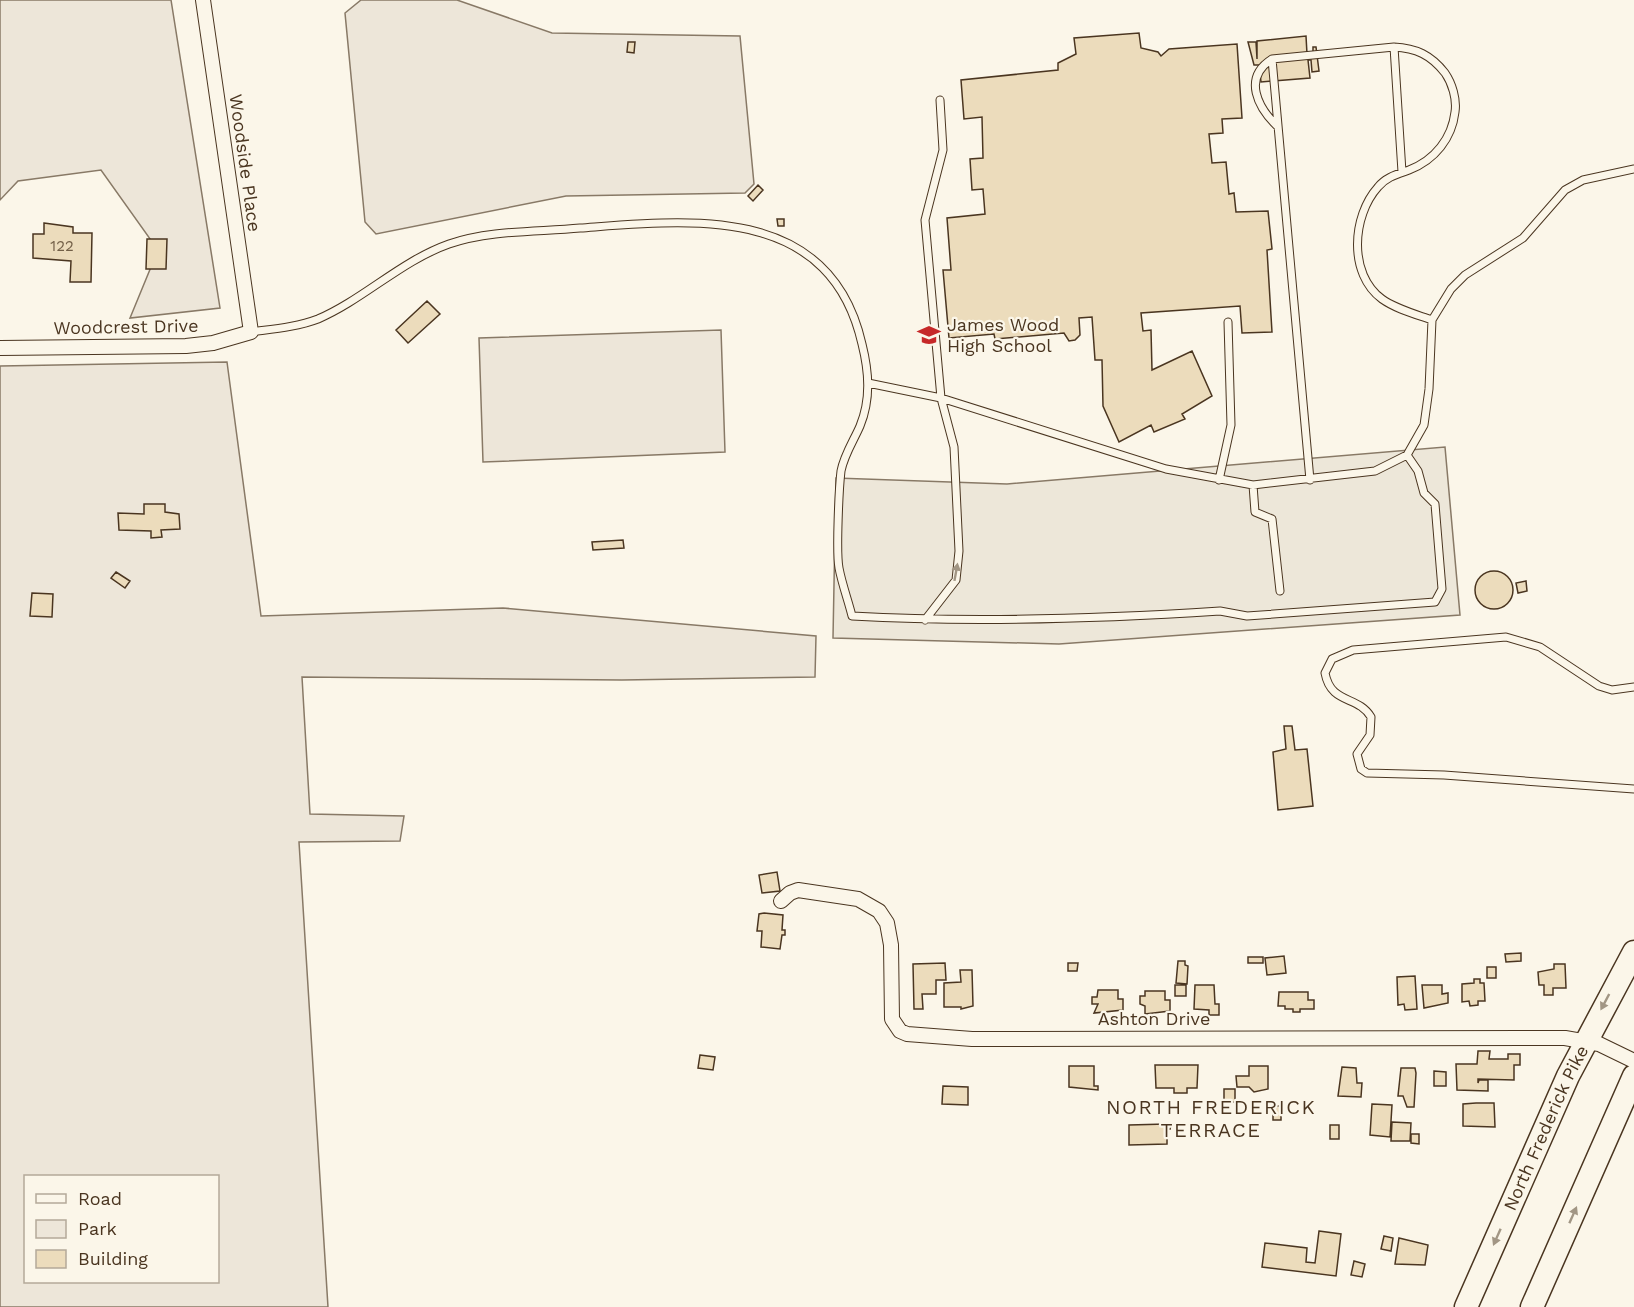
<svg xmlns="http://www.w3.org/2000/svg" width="1634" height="1307" viewBox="0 0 1634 1307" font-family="'Work Sans',sans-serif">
	<rect width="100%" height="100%" fill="#fbf6e9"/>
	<path fill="#ede6d9" stroke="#887966" stroke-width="1.5" fill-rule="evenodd" d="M0 0H171L220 308 130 318 158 250 101 170 18 181 0 200Z
		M361 0H457L552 33 740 36 754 184 745 193 566 196 376 234 365 222 345 13Z
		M721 330 725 452 483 462 479 338Z
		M227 362 261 616 503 608 816 636 815 677 622 680 302 677 310 814 404 816 400 841 299 842 328 1307H0V366ZM26 1176H218V1282H26Z"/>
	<path fill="#ede7d9" stroke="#887966" stroke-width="1.5" d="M1445 447 1460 615 1059 644 833 638 836 478 1007 484Z"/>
	<path fill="#ecdcbc" stroke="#4a3520" stroke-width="1.5" d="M1139 33 1141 48 1158 52 1161 56 1169 49 1237 44 1242 118 1222 119 1223 133 1209 134 1212 163 1226 162 1229 194 1234 193 1236 212 1268 211 1272 249 1267 250 1272 332 1242 333 1240 306 1141 313 1143 331 1151 330 1152 370 1192 351 1212 396 1182 414 1185 419 1154 432 1151 425 1119 442 1103 406 1102 360H1095L1092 317 1079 318 1080 335 1075 340 1069 341 1064 333 995 339 994 334 949 338 943 270H951L947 218 985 214 983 189 972 190 970 159 983 158 982 117 964 119 961 80 1058 70V63L1076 54 1074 38Z
		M1306 36 1307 54H1313V47H1316L1319 71 1312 72 1311 60H1308L1310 78 1261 82 1259 65H1254L1248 42H1256L1257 59V41Z
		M628 42H635L634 53 627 52Z
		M758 185 763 190 753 201 748 196Z
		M777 219H784V226H778Z
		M44 223 73 227V233H92L91 282H70L71 261 33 258V234H44Z
		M147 239H167L166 269H146Z
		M427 301 440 314 408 343 396 330Z
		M144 504H165V512L179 514 180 529 161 530 162 537 151 538V531L119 530 118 513 144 514Z
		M623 540 624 548 593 550 592 542Z
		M1475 590a19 19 0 1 1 38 0a19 19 0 1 1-38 0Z
		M116 572 130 581 125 588 111 578Z
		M1526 581 1527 591 1518 593 1516 583Z
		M32 593 53 594 52 617 30 616Z
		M1284 726H1292L1295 750 1307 749 1313 806 1278 810 1273 752 1286 749Z
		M777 872 780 891 762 893 759 875Z
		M764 913 783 915 782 930H785V935H782L780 949 761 947 762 931H757L759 914Z
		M1521 953V961L1506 962 1505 954Z
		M1284 956 1286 973 1267 975 1265 958Z
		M1248 957H1263V963H1248Z
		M1178 961H1185V965L1188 966 1187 984 1176 983Z
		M945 963 946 980H936V994H922L923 1009H914L913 964Z
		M1068 963H1078L1077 971H1068Z
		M1554 964H1565L1566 988H1553V995H1544V985H1539L1538 972 1554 969Z
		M1487 967H1496V978H1487Z
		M960 970H972L973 1006 961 1009V1007H944V983L961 982Z
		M1415 976 1417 1009 1405 1010 1404 1004 1398 1005 1397 977Z
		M1474 979H1480V983H1484L1485 1001H1478V1005L1470 1006 1469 1001 1462 1002V984L1474 983Z
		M1175 985H1186V996H1175Z
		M1195 985H1214L1215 1004H1219V1015H1209V1010L1194 1009Z
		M1422 985H1442V994L1448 993V1003L1424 1008Z
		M1098 990H1118V999H1123V1010L1094 1013 1098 1004H1092V997H1097Z
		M1145 991H1165V1000H1170V1011L1145 1014V1006L1140 1004V996H1145Z
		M1279 992H1308V1000H1314V1009H1300V1012H1293V1009H1285V1006H1278Z
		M1478 1051H1490L1489 1059H1508V1054H1520V1065H1514V1080L1478 1079V1083L1479 1080H1488V1091L1457 1090 1456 1064H1477Z
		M700 1055 715 1057 713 1070 698 1068Z
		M1155 1065H1198L1197 1088H1187V1093H1174V1088H1156Z
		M1069 1066H1094V1086H1098V1090L1069 1087Z
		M1249 1066H1268V1089L1254 1092 1249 1087H1237L1236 1076H1249Z
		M1342 1067 1356 1068 1357 1083H1362L1361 1097 1338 1096Z
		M1401 1068H1415L1416 1073 1414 1107H1407L1403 1096H1398Z
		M1434 1071 1446 1072V1086H1434Z
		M943 1086 968 1087V1105L942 1104Z
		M1224 1089H1235V1102H1224Z
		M1476 1103H1494L1495 1127 1463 1126V1104Z
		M1372 1104 1392 1105 1390 1137 1370 1135Z
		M1273 1106H1281V1120H1273Z
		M1392 1122 1411 1123 1410 1141H1391Z
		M1167 1124 1171 1125 1170 1129 1167 1128V1144L1129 1145V1125Z
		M1330 1125H1339V1139H1330Z
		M1411 1134H1419V1144L1411 1143Z
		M1319 1231 1341 1234 1336 1276 1262 1267 1265 1243 1307 1248 1306 1262 1315 1263Z
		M1384 1236 1393 1238 1391 1251 1381 1249Z
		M1399 1238 1428 1245 1425 1265 1395 1264Z
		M1354 1261 1365 1264 1362 1277 1351 1275Z"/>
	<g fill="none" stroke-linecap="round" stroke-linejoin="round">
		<g stroke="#4a3520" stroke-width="9">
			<path id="service" d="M1272 59 1310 480
				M1278 127C1258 108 1242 78 1272 59L1394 47
				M1402 172 1394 47C1416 48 1431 55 1445 73 1452 83 1457 99 1455 112 1452 138 1435 160 1409 170 1398 174 1386 177 1378 187 1352 216 1348 274 1382 299 1396 309 1415 314 1432 320
				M251 332C273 329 297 327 318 319 364 299 401 261 449 244 490 230 537 232 580 228 691 220 830 203 862 344 869 372 871 399 860 426 854 440 844 455 841 471 839 488 836 552 839 568 842 584 848 600 852 616 975 623 1097 619 1220 611L1247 616 1435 602 1442 589 1435 504 1424 493 1418 471 1407 455 1424 425 1429 389 1432 320 1451 289 1465 275 1523 238 1565 190 1583 180 1634 169
				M868 383 941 398 1166 469 1253 485 1375 471 1407 455
				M1219 480 1231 425 1228 322
				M1253 485 1255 512 1272 519 1280 591
				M925 620 956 580 959 551 954 447 941 398 925 220 943 150 940 100
				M1634 687 1612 690 1599 686 1540 647 1506 637 1353 650 1332 659 1325 673C1331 705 1358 695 1371 717L1370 735 1357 754 1361 769 1367 773 1444 775 1634 789"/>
		</g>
		<g stroke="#4a3520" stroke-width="16">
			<path id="minor" d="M0 348 186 346 213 343 251 332 203 0
				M781 901 790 893 798 890 858 899 879 911 887 923 891 945 892 1019 900 1031 907 1034 972 1039 1565 1038 1599 1044 1634 1061"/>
		</g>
		<g stroke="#4a3520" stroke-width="25">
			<g id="trunk">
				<path id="s1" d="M1466 1307 1568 1076 1634 952"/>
				<path d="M1532 1307 1634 1076"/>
			</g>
		</g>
		<use href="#service" stroke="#fbf6e9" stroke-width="7"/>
		<use href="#minor" stroke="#fbf6e9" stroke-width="14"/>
		<use href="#trunk" stroke="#fbf6e9" stroke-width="22"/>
	</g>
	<defs><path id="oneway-solid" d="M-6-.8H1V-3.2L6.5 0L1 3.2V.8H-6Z" transform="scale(1.5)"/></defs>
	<g fill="#a29684">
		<use href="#oneway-solid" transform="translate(956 572) rotate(-80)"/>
		<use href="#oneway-solid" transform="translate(1605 1002) rotate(118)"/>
		<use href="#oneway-solid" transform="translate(1573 1215) rotate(-66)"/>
		<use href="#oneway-solid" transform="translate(1497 1237) rotate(114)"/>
	</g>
	<defs>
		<g id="school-bare" transform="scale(1.8)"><path d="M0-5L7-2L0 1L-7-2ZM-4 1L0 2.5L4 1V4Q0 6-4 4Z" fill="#c62828" stroke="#fbf6e9" stroke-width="2.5" paint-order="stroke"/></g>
	</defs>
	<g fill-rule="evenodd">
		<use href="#school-bare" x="929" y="335"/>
	</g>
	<g text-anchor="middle" stroke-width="4.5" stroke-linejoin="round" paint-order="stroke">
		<g font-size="15" fill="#725f47">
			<text x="62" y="251">122</text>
		</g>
		<g font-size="18" fill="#4a3520" stroke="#fbf6e9">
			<text transform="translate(245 163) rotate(82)" y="6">Woodside Place</text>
			<text transform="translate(126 327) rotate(-1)" y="6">Woodcrest Drive</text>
			<text x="1154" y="1025">Ashton Drive</text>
			<text dy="6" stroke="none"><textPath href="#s1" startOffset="196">North Frederick Pike</textPath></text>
		</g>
		<g font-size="18" fill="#4a3520" stroke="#fbf6e9" text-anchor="start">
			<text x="947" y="331">James Wood<tspan x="947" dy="21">High School</tspan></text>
		</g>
		<g font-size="20" letter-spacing="1.5" fill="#4a3520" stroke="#fbf6e9">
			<text x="1211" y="1114">NORTH FREDERICK<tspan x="1211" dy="23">TERRACE</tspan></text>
		</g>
	</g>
	<rect x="24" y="1175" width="195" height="108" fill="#fbf6e9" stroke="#b4a999" stroke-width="1.5"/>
	<rect x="36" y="1194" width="30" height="9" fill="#fbf6e9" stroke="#b4a999" stroke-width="1.5"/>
	<text x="78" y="1205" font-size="18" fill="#4a3520">Road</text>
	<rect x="36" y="1220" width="30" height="18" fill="#ede6d9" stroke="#b4a999" stroke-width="1.5"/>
	<text x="78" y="1235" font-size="18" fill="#4a3520">Park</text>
	<rect x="36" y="1250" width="30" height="18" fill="#ecdcbc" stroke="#b4a999" stroke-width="1.5"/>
	<text x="78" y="1265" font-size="18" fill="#4a3520">Building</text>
</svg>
